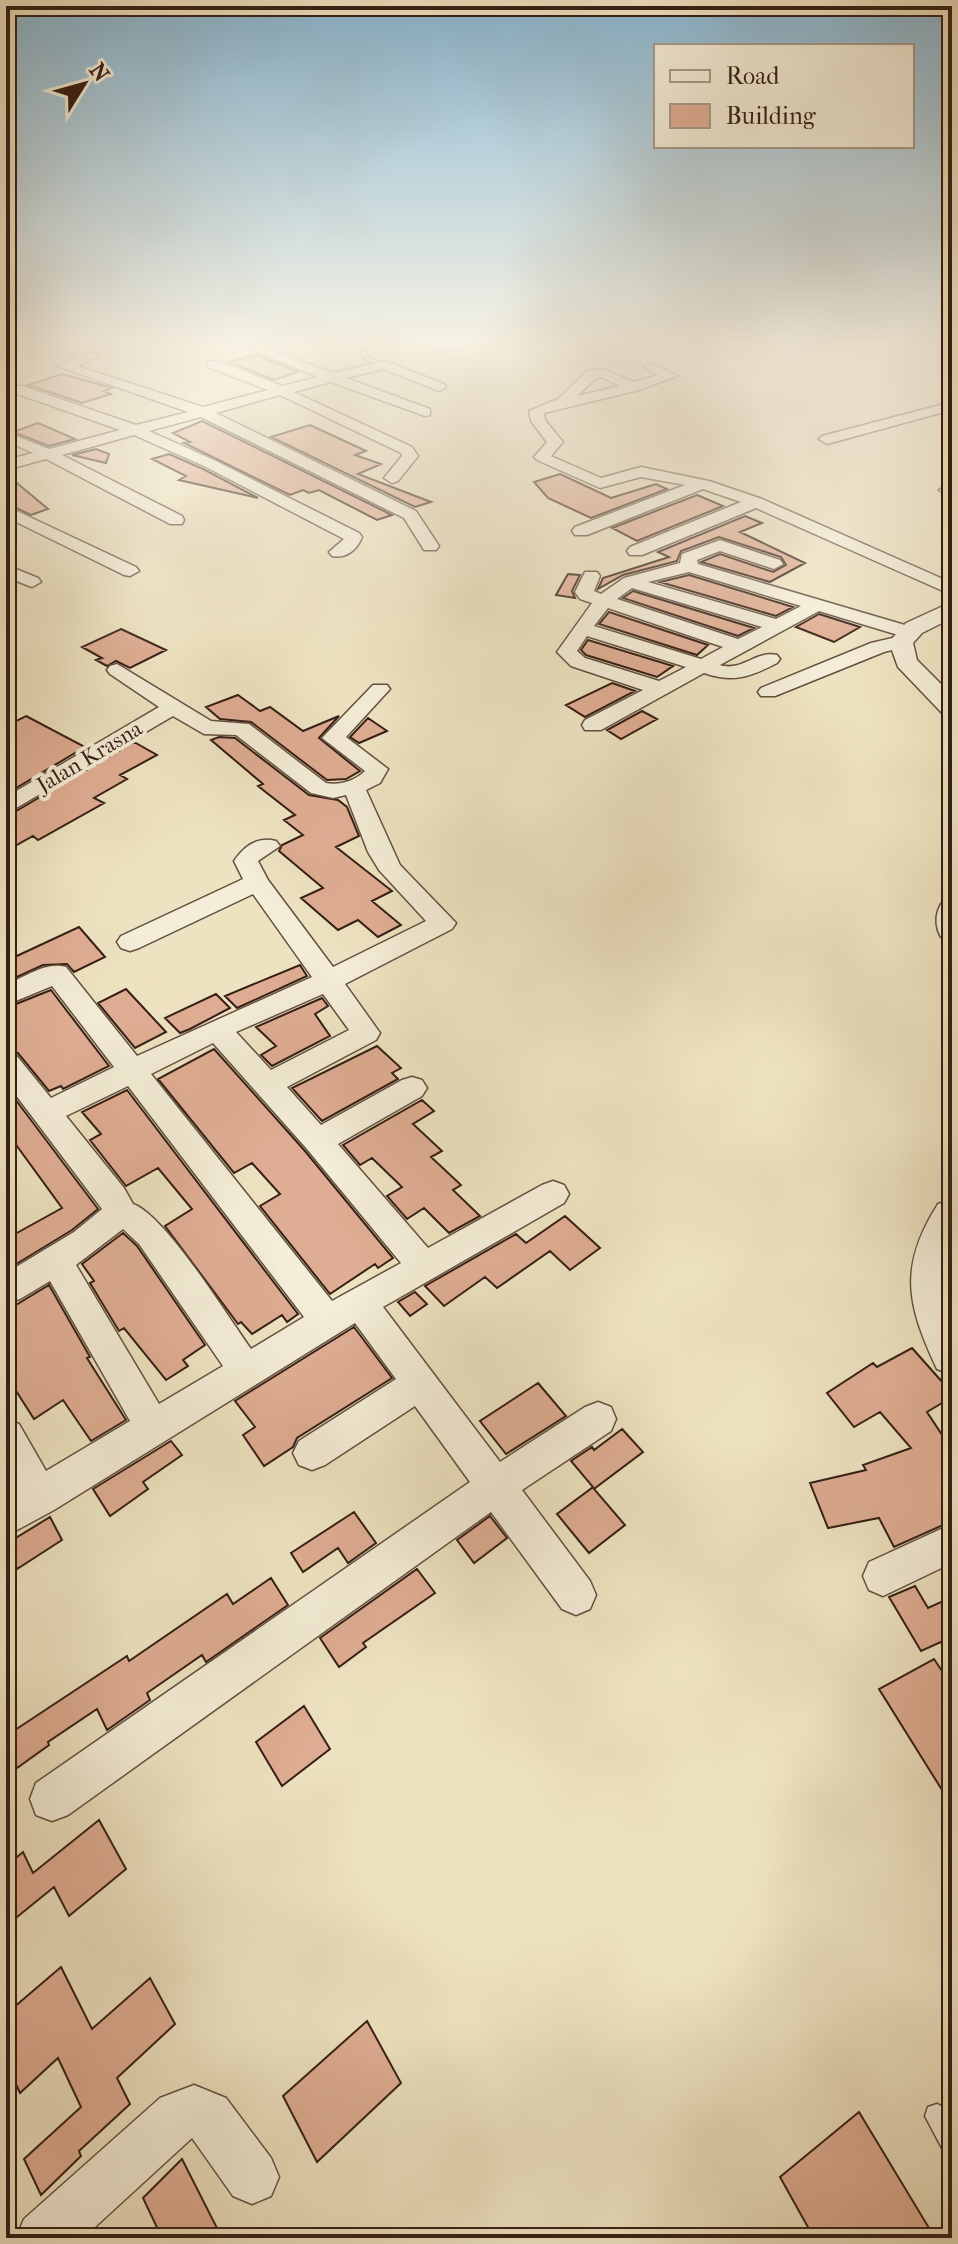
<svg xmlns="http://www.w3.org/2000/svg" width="958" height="2244" viewBox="0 0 958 2244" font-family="'IM FELL French Canon',serif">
	<rect width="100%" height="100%" fill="#eee3c1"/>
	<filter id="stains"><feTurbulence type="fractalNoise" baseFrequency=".0025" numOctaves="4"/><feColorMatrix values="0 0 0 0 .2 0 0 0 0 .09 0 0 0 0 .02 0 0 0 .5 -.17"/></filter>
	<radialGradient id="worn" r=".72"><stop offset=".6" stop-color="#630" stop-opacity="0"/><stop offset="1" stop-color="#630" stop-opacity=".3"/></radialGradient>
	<path fill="#dfad93" stroke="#351e15" stroke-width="2" d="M256 355 298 372 274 380 230 362Z
		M62 374 112 388 104 391 111 394 82 403 28 385Z
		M202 421 392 515 377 520 319 490 309 493 303 490 290 495 184 443 190 442 173 433Z
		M38 423 75 439 49 446 13 432Z
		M310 425 366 451 355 455 381 464 358 474 431 502 415 507 271 437Z
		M96 449 109 454 106 463 72 455Z
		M169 454 203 469 258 498 179 480 186 476 152 459Z
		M6 474 48 509 31 515 6 503Z
		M560 474 611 498 656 484 667 489 591 518 548 498 534 482Z
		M697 495 723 506 637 541 612 528Z
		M745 516 762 523 740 532 805 563 770 582 701 562 720 554 773 572 786 565 781 557 719 537 681 551 677 561 623 575 598 589 603 578 669 557 658 552Z
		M568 574 580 575 572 591 575 598 556 595Z
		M689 575 793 607 776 616 660 582Z
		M633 591 754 628 738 636 623 598Z
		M609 612 708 645 697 655 599 624Z
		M819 614 860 627 834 642 796 627Z
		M121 629 166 650 130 668 116 661 107 666 96 660 102 658 82 647Z
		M588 640 673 666 657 677 586 655 581 650Z
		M612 683 635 691 585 717 566 705Z
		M238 695 260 711 270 707 303 731 339 716 319 738 360 771 346 779 327 780 251 722 220 719 206 707Z
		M642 711 657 719 621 739 607 730Z
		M26 716 85 747 6 794V726Z
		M368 718 387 731 359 743 350 737Z
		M219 737 235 738 309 795 338 800 347 807 359 836 336 847 392 891 372 901 401 925 378 937 358 920 338 930 301 898 323 888 279 851 282 845 303 835 284 820 295 815 258 786 263 784 211 740Z
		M134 742 157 755 120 775 127 779 94 798 104 803 38 840 33 836 6 851V817Z
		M79 927 105 957 74 972 67 964 43 965 6 982V961Z
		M300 965 307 976 237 1008 225 996Z
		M126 989 166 1032 135 1048 98 1003Z
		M51 990 109 1066 63 1089 61 1086 49 1091 18 1053 6 1049V1008Z
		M216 994 230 1008 190 1029 180 1033 165 1018Z
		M322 998 328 1006 315 1014 330 1036 272 1066 261 1055 276 1046 256 1027Z
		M377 1046 401 1068 392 1073 398 1079 322 1121 292 1088Z
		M214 1049 305 1151 393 1258 378 1268 375 1264 330 1294 260 1206 280 1194 252 1163 234 1173 158 1079Z
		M6 1087 98 1209 72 1230 13 1266 6 1256V1239L62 1208 6 1131Z
		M127 1090 298 1314 287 1322 282 1315 252 1334 241 1322 238 1324 165 1226 192 1209 158 1168 126 1186 90 1140 101 1134 82 1112Z
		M422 1100 434 1111 413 1124 442 1151 431 1157 461 1185 453 1190 480 1216 449 1233 424 1208 407 1219 387 1196 402 1187 372 1158 360 1165 343 1145Z
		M565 1216 600 1248 570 1270 550 1251 497 1288 485 1277 444 1306 425 1286 516 1234 526 1243Z
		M123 1233 137 1246 205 1345 183 1360 188 1366 166 1380 124 1328 119 1331 90 1283 94 1281 82 1264Z
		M49 1285 90 1357 87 1358 126 1420 91 1441 63 1400 34 1419 6 1375V1311Z
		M415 1292 427 1304 410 1316 398 1302Z
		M354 1327 392 1378 297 1438 293 1447 264 1466 243 1435 255 1427 235 1401Z
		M912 1348 952 1393V1397L927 1412 952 1450V1521L894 1547 879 1518 828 1528 810 1483 866 1470 863 1465 911 1448 880 1412 854 1427 827 1393 873 1363 877 1367Z
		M538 1383 566 1416 506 1454 480 1421Z
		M622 1429 643 1452 594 1489 625 1525 589 1553 557 1514 593 1487 571 1461 592 1447 594 1450Z
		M171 1441 182 1455 143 1482 148 1489 110 1516 93 1489Z
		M354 1512 376 1543 348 1563 338 1548 303 1572 291 1553Z
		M490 1516 507 1538 474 1563 457 1540Z
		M50 1517 62 1540 17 1569 6 1544Z
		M417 1569 435 1593 363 1643 366 1647 339 1667 320 1638Z
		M271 1578 288 1605 206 1662 202 1655 147 1693 150 1700 107 1730 97 1709 48 1742 49 1745 17 1768 6 1745V1736L127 1656 129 1661 227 1594 233 1604Z
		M915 1586 928 1608 952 1597V1637L921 1651 889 1597Z
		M934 1659 952 1686V1806L879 1689Z
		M304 1706 330 1749 282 1786 256 1742Z
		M99 1820 126 1869 69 1916 54 1887 6 1926V1866L23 1852 33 1873Z
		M61 1967 92 2029 150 1978 175 2024 117 2078 130 2104 79 2151 81 2156 41 2195 24 2159 81 2107 58 2058 20 2093 6 2062V2014Z
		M367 2021 401 2083 317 2162 283 2096Z
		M859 2112 935 2238H814L780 2177Z
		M182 2159 222 2238H162L143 2198Z"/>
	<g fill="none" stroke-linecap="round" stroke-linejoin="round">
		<g stroke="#634f40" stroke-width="3">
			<path id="service" d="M363 352H367L366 355 384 365 379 366 360 356Z
				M937 2104C957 2112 952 2134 952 2153L943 2150 925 2116 928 2107Z"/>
		</g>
		<g stroke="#634f40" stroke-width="3">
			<path id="minor" d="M243 346H260L333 373 385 361 444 384 446 387 439 391 383 369 346 378 430 409V415L425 416 331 382 294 392 412 447 418 456 398 481 392 483 384 478 402 456 401 453 280 395 216 413 416 511 439 546 436 550H424L404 518 201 417 149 431 214 460 359 533 362 537C357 550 346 559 332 556L329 552 344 539 204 466 134 435 62 455 182 516 184 520 182 524H170L46 459 6 470V460L33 453 6 441V432L49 449 120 430 12 392V386H22L136 425 188 412 57 366 89 352 101 355 77 366 203 407 268 390 208 367V361H218L282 386 318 377Z
				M651 363 677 376 639 390 544 413 545 420 563 442 551 456 601 478 641 467 709 481 762 499 952 583V595L756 508 642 555H630L627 551 630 547 741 502 703 489 587 535H575L572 531 575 527 685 485 641 477 600 488 537 460 534 457 547 442 531 421 529 411 558 399 587 371 603 369 634 382 658 375 644 367ZM601 377 620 386 577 396 596 378Z
				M944 404 952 406V414L944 412 827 444 819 439 822 436Z
				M947 485 952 486V497L939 490Z
				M6 506 136 567 139 571 130 576 124 575 6 517Z
				M720 540 780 560 783 564 774 569 720 551 697 560 698 564 915 628 918 632 908 638 819 611 720 665C742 672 756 650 777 655L780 659 777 663C750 677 733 683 704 673L601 730H585L582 725 585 720 643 690 571 666 557 652 592 603 580 599 575 592 585 572H597L600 576 594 591 601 594 624 578 680 563 682 554ZM689 572 801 606 776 619 648 582ZM632 588 762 627 738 639 617 599ZM608 608 723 647 701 659 594 626ZM587 636 686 667 659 681 585 658 577 651Z
				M6 565 38 578 41 582 32 587 6 577Z
				M901 636 911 642 908 646 884 652 775 696H761L758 692 761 688 871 643Z
				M117 664 211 721 249 724 326 783C340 786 356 780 365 771L322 738 373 685H387L390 689 346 737 388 769 380 783 366 790 400 865 456 923 452 929 345 984 380 1033 376 1040 287 1087 321 1125 402 1080 412 1077 422 1080 427 1088 422 1096 338 1144 428 1248 542 1185 553 1181 564 1185 569 1194 564 1203 383 1307 500 1462 585 1407 598 1402 611 1407 616 1419 611 1431 522 1490 590 1581 596 1595 590 1609 576 1615 562 1609 491 1512 68 1815 52 1821 36 1815 30 1799 36 1783 470 1482 415 1406 325 1465 312 1470 299 1465 293 1453 299 1441 396 1379 355 1323 54 1510 6 1536V1496L16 1490 6 1472V1419L19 1424 46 1471 130 1421 50 1281 20 1299 6 1303V1273L74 1232 102 1209 6 1082V1052L16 1055 51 1098 114 1067 52 986 6 1005V985C24 977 47 961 66 967L137 1056 312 977 253 894 139 948 130 951 121 948 117 942 121 936 243 879 234 861C244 846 258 836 276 841L280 846 258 861 268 880 333 967 426 921 379 870 368 852 346 795 333 798 311 793 236 735 204 734 173 716 6 814V797L159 707 110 674 107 670 110 666ZM323 994 349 1030 271 1070 236 1032ZM213 1043 307 1149 401 1263 332 1301 151 1074ZM128 1086 304 1317 251 1349C228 1317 165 1215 133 1204L124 1188 66 1116ZM123 1229 139 1244 223 1366 159 1404 76 1265Z
				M952 1524V1563L883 1596 869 1590 863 1576 869 1562Z
				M194 2085 226 2098 271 2158 279 2177 271 2196 252 2204 233 2196 192 2138 83 2238H16L24 2219 160 2098Z"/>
		</g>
		<g stroke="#634f40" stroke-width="3">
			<path id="tertiary" d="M952 602V618L922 633 913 643 917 660 952 695V717L943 714 898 667 889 642 906 623Z
				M952 901V940L941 937C935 927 935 914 941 904Z
				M952 1200V1375L937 1369C907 1305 898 1267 938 1204Z"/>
		</g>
		<use href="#service" fill="#f4edd7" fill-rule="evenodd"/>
		<use href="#minor" fill="#f4edd7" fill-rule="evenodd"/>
		<use href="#tertiary" fill="#f4edd7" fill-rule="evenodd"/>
	</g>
	<linearGradient id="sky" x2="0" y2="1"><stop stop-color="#89b8d4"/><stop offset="0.52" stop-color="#f7f2e3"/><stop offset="1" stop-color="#f7f2e3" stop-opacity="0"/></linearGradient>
	<rect width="958" height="660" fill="url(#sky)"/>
	<g text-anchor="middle" stroke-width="8" stroke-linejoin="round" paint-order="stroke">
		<g font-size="22" fill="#351e15" stroke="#f4edd7">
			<text transform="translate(89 756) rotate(-31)" y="8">Jalan Krasna</text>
		</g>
	</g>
	<rect width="958" height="2244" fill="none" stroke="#eee3c1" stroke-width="32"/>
	<rect x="8" y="8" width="942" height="2228" fill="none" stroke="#351e15" stroke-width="4"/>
	<rect x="16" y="16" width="926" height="2212" fill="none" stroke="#351e15" stroke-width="2"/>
	<rect x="654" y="44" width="260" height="104" fill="#f4edd7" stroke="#a89a89" stroke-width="2"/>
	<rect x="670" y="70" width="40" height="12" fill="#f4edd7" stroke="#a89a89" stroke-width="2"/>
	<text x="726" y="84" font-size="24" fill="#351e15">Road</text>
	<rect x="670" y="104" width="40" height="24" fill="#dfad93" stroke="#a89a89" stroke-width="2"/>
	<text x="726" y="124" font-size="24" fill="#351e15">Building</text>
	<g transform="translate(84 84) rotate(53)" stroke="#f4edd7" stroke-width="6" paint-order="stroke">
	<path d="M0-6L14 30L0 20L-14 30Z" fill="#351e15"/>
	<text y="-12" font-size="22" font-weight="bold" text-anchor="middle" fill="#351e15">N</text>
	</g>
	<rect width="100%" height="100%" filter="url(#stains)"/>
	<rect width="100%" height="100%" fill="url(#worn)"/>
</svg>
